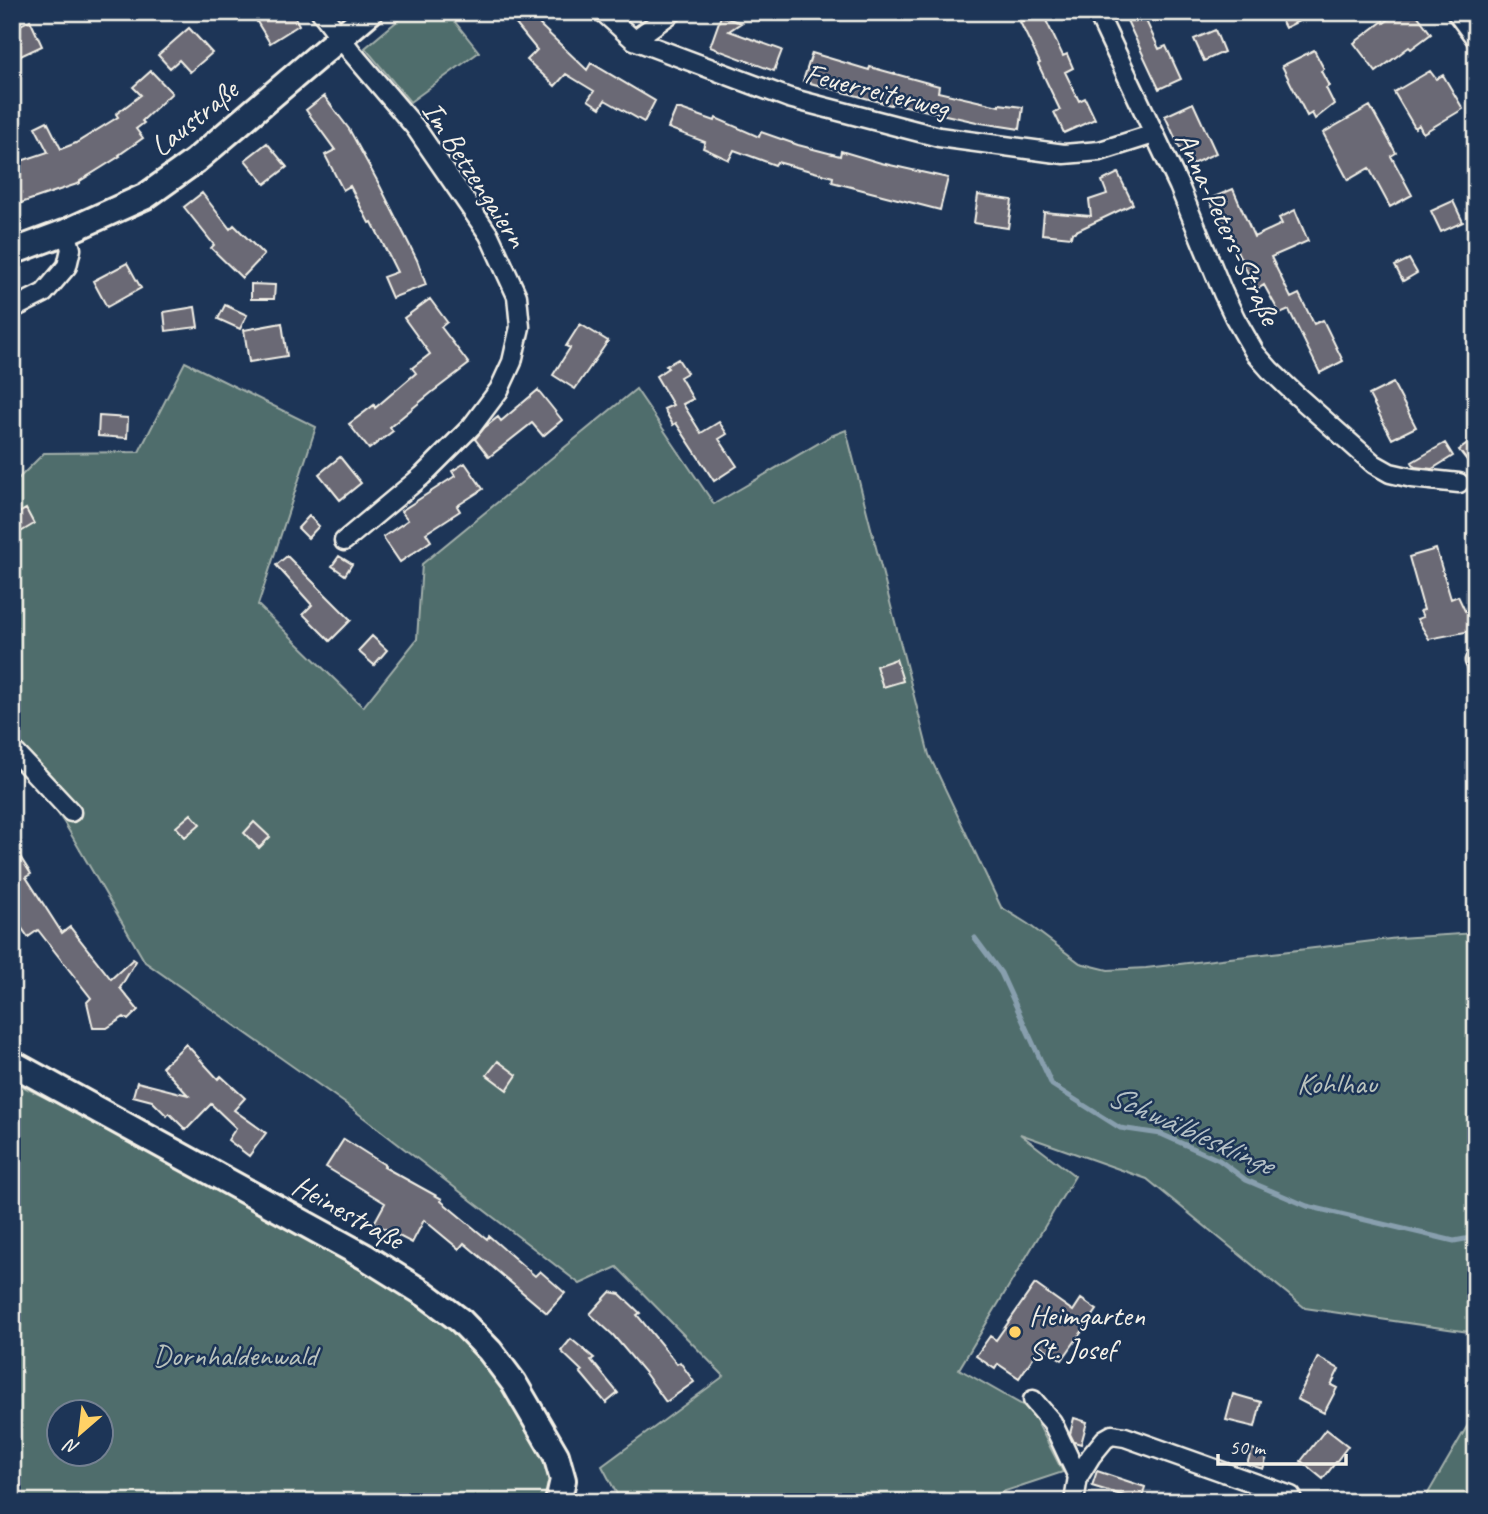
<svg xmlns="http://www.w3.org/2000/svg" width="1488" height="1514" viewBox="0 0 1488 1514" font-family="Caveat,sans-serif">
	<rect width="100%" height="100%" fill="#1d3557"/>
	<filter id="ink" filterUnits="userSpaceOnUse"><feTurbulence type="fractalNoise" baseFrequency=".0143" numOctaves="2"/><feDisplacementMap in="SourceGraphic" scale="14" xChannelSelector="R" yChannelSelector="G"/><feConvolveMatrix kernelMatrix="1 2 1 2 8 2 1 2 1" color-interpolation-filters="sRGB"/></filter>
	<g filter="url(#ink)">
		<path fill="#4f6d6c" stroke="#a2afaa" stroke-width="2" fill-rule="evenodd" d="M408 12H447L479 52 410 102 365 48Z
			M185 362 316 427 258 605 363 707 417 639 422 564 636 389 714 504 831 436 846 430 929 755 1001 907 1028 924 1080 963 1108 970 1146 968 1398 938 1476 933V1333L1305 1308 1147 1179 1020 1134 1075 1176 959 1369 1031 1410 1063 1472 972 1502H621L602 1466 724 1376 617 1267 580 1284 346 1104 145 962 65 824 12 746V485L44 453 139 452Z
			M12 1081 364 1256 424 1294 537 1420 558 1502H12ZM60 1412H102V1454H60Z
			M1476 1411V1502H1423Z"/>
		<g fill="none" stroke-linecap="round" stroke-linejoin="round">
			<path stroke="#889fae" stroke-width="5" d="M975 938 1001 973 1052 1085 1120 1128 1161 1134 1219 1160 1246 1180 1307 1206 1454 1241 1476 1237"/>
		</g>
		<path fill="#6a6974" stroke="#f4f1e8" stroke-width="2" d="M251 12H292L299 25 270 43Z
			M506 12H555L540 25 587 70 591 63 655 101 644 122 605 100 600 108 588 100 594 91 566 74 555 86 527 60 537 50Z
			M1042 12 1063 56 1067 54 1073 68 1065 72 1079 101 1085 98 1095 119 1064 133 1054 112 1060 110 1038 64 1040 63 1020 22Z
			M1123 12H1142L1159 49 1166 46 1181 79 1159 89Z
			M1277 12H1317L1285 28Z
			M1399 12H1415L1431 34 1411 49 1409 47 1376 72 1354 43 1383 21 1384 23Z
			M721 16 741 23 729 31 782 50 774 71 710 47Z
			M30 20 42 46 12 60V29Z
			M189 28 212 53 190 72 179 60 170 68 158 55Z
			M1215 30 1224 52 1204 61 1194 39Z
			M1314 50 1324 69 1321 71 1329 86 1326 88 1334 104 1315 119 1312 113 1307 116 1282 66Z
			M812 53 869 70 870 67 939 86 938 92 999 106V104L1023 107 1020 129 981 123 892 103 891 105 803 81Z
			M151 71 172 93 142 121 144 123 136 129 143 138 119 155 120 156 80 181V183L12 206V164L48 152 35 127 47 121 61 149 76 143 118 117 116 114 141 95 133 87Z
			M1430 71 1436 79 1443 75 1463 109 1423 133 1419 125 1415 128 1394 92Z
			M324 96 349 129 379 184 417 260 426 285 392 298 383 277 397 272 372 222 369 223 350 186 343 190 325 155 335 150 306 110Z
			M1193 103 1216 153 1188 166 1165 116Z
			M1370 106 1396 153 1391 156 1412 195 1390 207 1369 168 1348 180 1323 133Z
			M676 109H681L715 121 716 118 759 137 761 132 798 145 840 156 841 151 881 163 948 178 940 210 832 182 833 177 777 162 775 165 734 150 729 160 703 148 705 142 668 128Z
			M267 143 287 167 265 184 245 160Z
			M1118 173 1133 204 1072 233 1071 237 1042 234 1044 212 1091 216 1089 200 1107 194 1102 181Z
			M1233 189 1254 237 1282 224 1279 218 1295 210 1308 241 1271 257 1291 298 1299 294 1314 324 1323 320 1343 361 1320 373 1289 310 1280 314 1264 285 1256 290 1226 228 1223 229 1209 199Z
			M202 193 230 229 234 225 264 255 242 278 211 248 214 245 184 207Z
			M978 195 1012 200 1008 228 974 223Z
			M1453 201 1463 222 1441 232 1431 211Z
			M1409 259 1417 273 1403 281 1395 266Z
			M127 263 141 288 107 307 93 281Z
			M251 284 275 285 274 299H251Z
			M430 299 447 322 441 327 469 364 431 393 390 427 393 431 369 449 349 424 374 405 375 408 416 373 412 368 430 354 404 318Z
			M225 305 247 315 240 329 218 319Z
			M195 307 198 327 166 331 164 312Z
			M282 323 287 356 249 362 244 330Z
			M580 324 608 341 575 389 553 375 570 348 566 346Z
			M678 359 687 373 680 377 693 399 683 404 701 433 719 422 727 434 719 439 737 466 714 481 676 423 673 425 664 409 673 405 656 376 668 368 666 366Z
			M1393 383 1416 427 1392 439 1369 395Z
			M538 390 562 420 543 436 532 423 489 457 475 439 484 428 498 417 501 421Z
			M99 416 128 418 127 438 98 436Z
			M1476 438V472L1459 450Z
			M1445 443 1453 456 1432 469 1415 467 1412 462Z
			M340 457 361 483 340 500 319 474Z
			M465 463 483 489 457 506 460 511 426 533 431 541 400 562 383 537 408 520 401 511 455 476 452 471Z
			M26 509 34 524 12 537V517Z
			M309 516 319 526 308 538 298 528Z
			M1436 549 1451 599 1458 596 1465 611 1476 606V630L1429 639 1417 619 1423 617 1420 611 1424 610 1409 557Z
			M287 556 351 620 330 641 303 614 312 605 276 565Z
			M339 556 352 564 345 575 332 566Z
			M372 636 387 650 374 665 358 651Z
			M896 659 903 681 883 687 876 666Z
			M191 814 200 824 185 837 176 827Z
			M254 822 270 837 259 848 244 833Z
			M12 844 31 874 26 877 62 933 70 927 111 979 133 959 136 961 120 988 138 1010 128 1020 124 1017 107 1028H93L87 1002 91 998 38 930 28 937 21 927 12 932Z
			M186 1044 218 1079 221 1076 245 1098 234 1110 266 1133 249 1156 228 1140 236 1128 211 1104 186 1130 169 1113 167 1116 152 1101 133 1096 137 1082 188 1095 162 1067Z
			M498 1061 517 1075 507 1090 487 1075Z
			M344 1139 385 1165 384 1167 442 1199 441 1201 487 1239 489 1236 535 1276 540 1271 565 1293 547 1313 464 1243 459 1249 424 1220 412 1243 374 1223 385 1203 326 1167Z
			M1035 1284 1073 1311 1081 1299 1097 1310 1062 1360 1041 1346 1019 1378 998 1364 995 1369 976 1356 990 1336 996 1340Z
			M610 1292 620 1294 640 1313 637 1315 677 1364 680 1362 694 1382 666 1402 645 1373 613 1335 590 1314Z
			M571 1339 594 1358 591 1360 618 1393 606 1403 580 1372 582 1371 561 1351Z
			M1318 1357 1339 1369 1331 1385 1337 1388 1324 1413 1297 1399Z
			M1233 1394 1261 1402 1255 1427 1226 1420Z
			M1074 1418 1087 1422 1081 1444 1074 1442 1070 1434Z
			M1326 1429 1348 1446 1323 1479 1301 1461Z
			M1252 1449 1268 1454 1263 1469 1247 1464Z
			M1097 1471 1145 1487 1141 1501 1092 1486Z"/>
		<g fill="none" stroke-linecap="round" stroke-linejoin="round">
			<g stroke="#f4f1e8" stroke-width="23">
				<path id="street" d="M321 12 353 54 415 127 489 235 517 296 520 327 512 362 499 390 472 426 422 476 344 541
					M603 12 634 40 789 98 939 137 1064 154 1100 151 1154 134
					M1097 12 1179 186 1223 293 1235 318 1255 353 1270 370 1294 393 1374 464 1390 473 1412 478 1459 483
					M1456 12 1476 39
					M634 40 673 12
					M12 309 44 293 67 266 71 249 66 232
					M1475 661 1476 662
					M12 749 71 812
					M1033 1400 1052 1422 1078 1477
					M1074 1502 1078 1477 1091 1456 1105 1439 1112 1435 1125 1437 1291 1496 1287 1502"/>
			</g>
			<g stroke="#f4f1e8" stroke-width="30">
				<path id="secondary" d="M12 252 66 232 146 196 195 161 370 12
					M12 1063 364 1256 425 1294 461 1321 490 1351 514 1383 556 1455 563 1480 558 1502"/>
			</g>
			<use href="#street" stroke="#1d3557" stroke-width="18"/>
			<use href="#secondary" stroke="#1d3557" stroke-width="24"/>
		</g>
	</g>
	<circle fill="#ffd166" stroke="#1d3557" stroke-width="2.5" cx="1015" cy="1332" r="7"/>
	<g text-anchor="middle" stroke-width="5" stroke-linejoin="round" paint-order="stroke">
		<g font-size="30" fill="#f4f1e8" stroke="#1d3557">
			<text transform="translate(877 90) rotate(14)" y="10">Feuerreiterweg</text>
			<text transform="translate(194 118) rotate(-39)" y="10">Laustraße</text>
			<text transform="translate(475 174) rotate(57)" y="10">Im Betzengaiern</text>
			<text transform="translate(1228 228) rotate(65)" y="10">Anna-Peters-Straße</text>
			<text transform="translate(348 1212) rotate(29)" y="10">Heinestraße</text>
		</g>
		<g font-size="30" fill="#bac3bd" stroke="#1d3557">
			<text x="1337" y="1093">Kohlhau</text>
			<text x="235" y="1365">Dornhaldenwald</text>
		</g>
		<g font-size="30" fill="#f4f1e8" stroke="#1d3557" text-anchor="start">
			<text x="1029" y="1325">Heimgarten<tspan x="1029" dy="34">St. Josef</tspan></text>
		</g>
		<g font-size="32" font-style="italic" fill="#b5c1c6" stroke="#1d3557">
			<text transform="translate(1191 1129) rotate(24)" y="11">Schwälblesklinge</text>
		</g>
	</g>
	<rect width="1488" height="1514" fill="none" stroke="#1d3557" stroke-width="42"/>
	<rect x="21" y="21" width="1446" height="1472" fill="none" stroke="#f4f1e8" stroke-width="2.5" filter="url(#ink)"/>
	<g transform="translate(80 1433) rotate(208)"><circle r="33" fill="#1d3557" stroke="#738091" stroke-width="2"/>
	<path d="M0-5L12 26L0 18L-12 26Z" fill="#ffd166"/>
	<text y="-10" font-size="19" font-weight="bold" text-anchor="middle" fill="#f4f1e8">N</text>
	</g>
	<path d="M1218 1454v10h128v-10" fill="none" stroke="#f4f1e8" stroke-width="3.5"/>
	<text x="1229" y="1454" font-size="21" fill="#f4f1e8" stroke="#1d3557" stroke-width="5" paint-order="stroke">50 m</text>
</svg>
